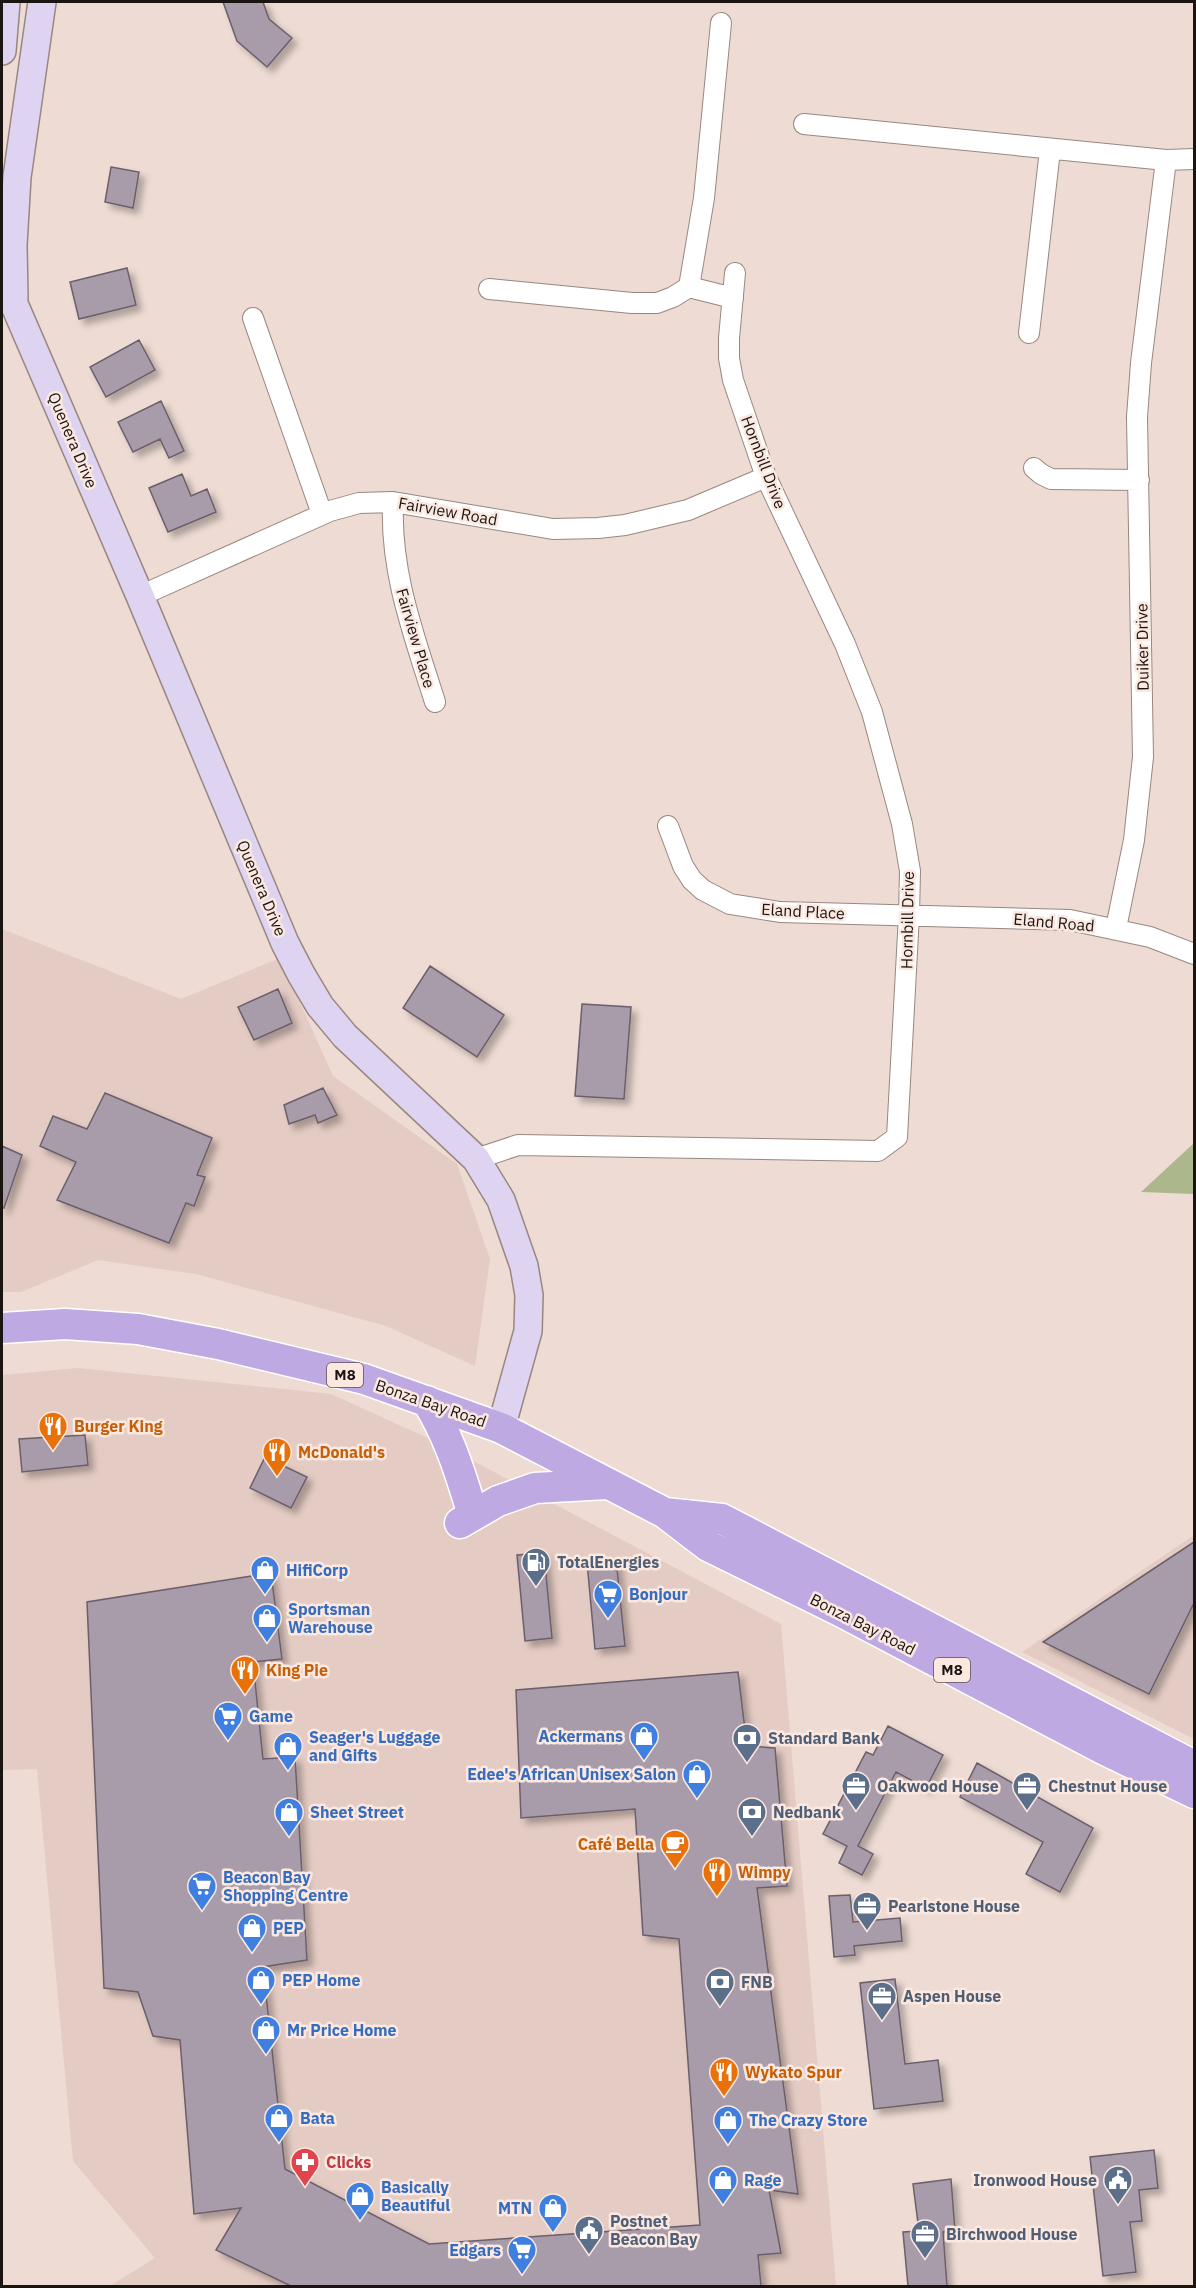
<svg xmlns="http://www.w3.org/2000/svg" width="1196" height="2288" viewBox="0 0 1196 2288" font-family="'IBM Plex Sans',sans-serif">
	<defs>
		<filter id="shadow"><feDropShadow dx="5.5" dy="5.5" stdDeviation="3" flood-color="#0004"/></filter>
	</defs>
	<rect width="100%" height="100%" fill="#eedbd3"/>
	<path fill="#e4cbc3" d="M2 929 181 999 280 958 333 1076 457 1164 490 1259 475 1366 386 1326 196 1274 98 1260 21 1292H2Z
		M78 1368 331 1394 443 1445 781 1624 836 2286H110L155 2258 73 2161 37 1769 2 1770V1375Z
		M1194 1535V1739L1022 1652Z"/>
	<path fill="#adb78c" d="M1194 1143V1194L1141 1192Z"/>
	<path fill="#a99caa" stroke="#6b5f6b" stroke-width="1.5" filter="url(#shadow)" d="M223 2H263L269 19 292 38 267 67 237 41Z
		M111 167 139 172 133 208 105 202Z
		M127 268 136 305 79 319 70 282Z
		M139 340 155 370 106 397 90 367Z
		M161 401 184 451 169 458 160 439 133 452 118 422Z
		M182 474 191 496 207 489 216 512 168 532 149 488Z
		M430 966 504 1015 477 1057 403 1008Z
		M278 989 292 1023 254 1040 238 1007Z
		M582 1004 631 1007 624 1099 575 1096Z
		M323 1088 337 1115 318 1123 315 1115 289 1124 284 1105Z
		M105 1093 212 1138 197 1175 205 1177 194 1206 186 1203 169 1243 57 1200 76 1162 40 1146 53 1116 87 1129Z
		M2 1146 22 1155 4 1208H2Z
		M85 1435 88 1465 22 1472 19 1439Z
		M265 1457 307 1477 291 1508 250 1488Z
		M1194 1542V1603L1149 1694 1043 1642Z
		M544 1553 552 1638 525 1641 517 1555Z
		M616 1559 625 1646 595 1649 587 1562Z
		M271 1573 282 1659 253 1662 263 1759 295 1757 307 1960 263 1967 285 2169 429 2244 700 2225 679 1939 643 1935 635 1809 521 1818 516 1690 738 1672 747 1746 775 1748 787 1886 757 1888 798 2194 769 2190 781 2253 758 2255 761 2286H291L216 2250 241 2208 194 2214 180 2040 153 2036 138 1992 104 1988 87 1602Z
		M888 1726 943 1755 926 1788 896 1772 858 1846 873 1854 862 1875 839 1863 847 1846 823 1834 866 1752 873 1755Z
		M977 1763 1093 1828 1060 1892 1026 1874 1043 1842 960 1797Z
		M850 1895 853 1922 900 1918 902 1941 854 1946 855 1955 834 1957 829 1896Z
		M895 1979 905 2064 938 2060 943 2101 874 2109 860 1983Z
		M1154 2150 1158 2188 1139 2190 1142 2221 1130 2222 1136 2272 1103 2276 1090 2157Z
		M951 2179 955 2231 943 2232 947 2286H908L903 2232 919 2231 913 2184Z"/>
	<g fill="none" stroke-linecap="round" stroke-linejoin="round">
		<g stroke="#988780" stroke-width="22">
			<path id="street" d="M804 124 1166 160 1194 159
				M689 287 704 198 721 23
				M489 289 632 303H657L673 297 689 287 733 298
				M253 318 322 514
				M1029 333 1050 150
				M1034 468 1041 474 1051 479 1139 480
				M393 502C390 573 414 635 435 702
				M140 596 330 511 359 503 393 502 553 529 598 528 625 525 688 510 766 477
				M668 826 683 866 692 880 703 890 730 904 780 912 1070 920 1150 937 1194 954
				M1116 928 1134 840 1143 757 1137 417 1141 363 1166 160
				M476 1159 518 1145 878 1151 897 1137 909 915 910 871 902 824 872 712 845 644 766 477 733 380 729 358V338L735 273"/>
		</g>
		<g stroke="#988780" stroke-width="30">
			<path id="secondary" d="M2 51 6 2
				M2 276 140 596 285 943 301 974 320 1006 345 1036 476 1159 501 1200 524 1266 529 1295 528 1331 501 1428
				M14 298 13 245 17 177 42 2"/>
		</g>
		<g stroke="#fff" stroke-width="33">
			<path id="primary" d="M2 1328 65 1324 138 1329 218 1344 364 1379 501 1428 665 1513 708 1546 838 1610 1103 1749 1194 1793
				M427 1401C447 1433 458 1466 469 1502
				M665 1513 722 1519 1194 1766
				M460 1523 498 1501 535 1488 607 1484"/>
		</g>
		<use href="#street" stroke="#fff" stroke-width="20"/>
		<use href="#secondary" stroke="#ded4f1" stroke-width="27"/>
		<use href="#primary" stroke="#bea9e2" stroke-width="30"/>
	</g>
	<defs>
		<g id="restaurant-pin" transform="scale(1.5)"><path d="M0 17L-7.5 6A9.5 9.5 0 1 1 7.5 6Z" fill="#e8710a" stroke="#fbe8e0"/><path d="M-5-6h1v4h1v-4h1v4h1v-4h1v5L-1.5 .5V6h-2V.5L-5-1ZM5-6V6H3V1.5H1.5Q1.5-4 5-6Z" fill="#fff"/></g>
		<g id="fuel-pin" transform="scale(1.5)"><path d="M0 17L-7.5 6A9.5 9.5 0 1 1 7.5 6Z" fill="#5c6f8a" stroke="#fbe8e0"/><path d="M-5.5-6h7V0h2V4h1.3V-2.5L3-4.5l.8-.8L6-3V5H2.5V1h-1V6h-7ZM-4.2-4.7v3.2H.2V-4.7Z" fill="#fff"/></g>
		<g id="shop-pin" transform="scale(1.5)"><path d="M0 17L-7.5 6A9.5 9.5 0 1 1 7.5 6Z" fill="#3f7fe0" stroke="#fbe8e0"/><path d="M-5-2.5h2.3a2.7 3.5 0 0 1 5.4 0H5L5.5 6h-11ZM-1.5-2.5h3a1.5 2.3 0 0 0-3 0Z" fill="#fff"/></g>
		<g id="supermarket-pin" transform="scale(1.5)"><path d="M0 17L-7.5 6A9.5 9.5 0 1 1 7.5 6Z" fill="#3f7fe0" stroke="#fbe8e0"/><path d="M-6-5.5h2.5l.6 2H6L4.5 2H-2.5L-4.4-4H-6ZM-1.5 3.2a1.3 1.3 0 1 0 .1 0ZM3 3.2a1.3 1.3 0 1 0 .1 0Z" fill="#fff"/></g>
		<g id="bank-pin" transform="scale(1.5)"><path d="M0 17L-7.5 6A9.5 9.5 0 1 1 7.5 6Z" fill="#5c6f8a" stroke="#fbe8e0"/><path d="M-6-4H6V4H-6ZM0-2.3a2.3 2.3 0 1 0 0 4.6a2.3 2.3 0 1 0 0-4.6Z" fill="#fff"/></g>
		<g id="office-pin" transform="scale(1.5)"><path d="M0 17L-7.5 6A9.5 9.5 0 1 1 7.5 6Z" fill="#5c6f8a" stroke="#fbe8e0"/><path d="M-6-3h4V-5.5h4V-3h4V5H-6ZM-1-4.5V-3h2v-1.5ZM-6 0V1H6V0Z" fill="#fff"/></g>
		<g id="cafe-pin" transform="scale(1.5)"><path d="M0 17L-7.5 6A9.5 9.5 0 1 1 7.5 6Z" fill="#e8710a" stroke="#fbe8e0"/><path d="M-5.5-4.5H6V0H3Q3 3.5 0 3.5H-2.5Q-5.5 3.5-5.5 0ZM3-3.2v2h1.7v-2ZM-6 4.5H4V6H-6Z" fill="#fff"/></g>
		<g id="pharmacy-pin" transform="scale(1.5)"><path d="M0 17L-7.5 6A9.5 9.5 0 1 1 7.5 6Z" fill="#e0444e" stroke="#fbe8e0"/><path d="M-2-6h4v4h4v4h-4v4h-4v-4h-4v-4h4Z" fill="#fff"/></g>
		<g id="civic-pin" transform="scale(1.5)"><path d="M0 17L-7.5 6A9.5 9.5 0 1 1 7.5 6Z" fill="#5c6f8a" stroke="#fbe8e0"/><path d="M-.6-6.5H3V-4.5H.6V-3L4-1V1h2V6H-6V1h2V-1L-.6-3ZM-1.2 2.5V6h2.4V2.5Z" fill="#fff"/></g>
	</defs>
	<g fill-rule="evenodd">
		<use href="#restaurant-pin" x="53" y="1426"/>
		<use href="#restaurant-pin" x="277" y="1452"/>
		<use href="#fuel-pin" x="536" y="1562"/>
		<use href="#shop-pin" x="265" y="1570"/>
		<use href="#supermarket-pin" x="608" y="1594"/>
		<use href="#shop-pin" x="267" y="1618"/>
		<use href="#restaurant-pin" x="245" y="1670"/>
		<use href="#supermarket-pin" x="228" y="1716"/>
		<use href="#shop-pin" x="644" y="1736"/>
		<use href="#bank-pin" x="747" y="1738"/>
		<use href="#shop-pin" x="288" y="1746"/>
		<use href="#shop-pin" x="697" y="1774"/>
		<use href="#office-pin" x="856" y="1786"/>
		<use href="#office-pin" x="1027" y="1786"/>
		<use href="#shop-pin" x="289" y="1812"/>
		<use href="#bank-pin" x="752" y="1812"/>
		<use href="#cafe-pin" x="675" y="1844"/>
		<use href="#restaurant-pin" x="717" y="1872"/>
		<use href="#supermarket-pin" x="202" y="1886"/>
		<use href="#office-pin" x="867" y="1906"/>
		<use href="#shop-pin" x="252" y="1928"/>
		<use href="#shop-pin" x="261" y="1980"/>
		<use href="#bank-pin" x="720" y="1982"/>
		<use href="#office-pin" x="882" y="1996"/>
		<use href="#shop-pin" x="266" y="2030"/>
		<use href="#restaurant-pin" x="724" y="2072"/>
		<use href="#shop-pin" x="279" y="2118"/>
		<use href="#shop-pin" x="728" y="2120"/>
		<use href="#pharmacy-pin" x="305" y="2162"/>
		<use href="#shop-pin" x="723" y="2180"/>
		<use href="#civic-pin" x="1118" y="2180"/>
		<use href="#shop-pin" x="360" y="2196"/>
		<use href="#shop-pin" x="553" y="2208"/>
		<use href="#civic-pin" x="589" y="2230"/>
		<use href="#office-pin" x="925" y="2234"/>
		<use href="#supermarket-pin" x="522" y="2250"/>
	</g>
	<g text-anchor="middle" stroke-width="5" stroke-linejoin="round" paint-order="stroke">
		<g fill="#fbe8e0" stroke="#5e5450" stroke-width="1.5">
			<rect x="327" y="1363" width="36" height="24" rx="4.5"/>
			<rect x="934" y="1658" width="36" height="24" rx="4.5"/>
		</g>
		<g font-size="15" font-weight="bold" fill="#1b1512">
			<text x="345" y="1380">M8</text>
			<text x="952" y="1675">M8</text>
		</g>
		<g font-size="16" fill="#1b1512" stroke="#fbe8e0">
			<text transform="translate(73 440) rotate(67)" y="6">Quenera Drive</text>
			<text transform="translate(764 462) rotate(69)" y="6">Hornbill Drive</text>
			<text transform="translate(448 511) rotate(10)" y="6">Fairview Road</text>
			<text transform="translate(416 638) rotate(74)" y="6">Fairview Place</text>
			<text transform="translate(1142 647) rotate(-91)" y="6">Duiker Drive</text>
			<text transform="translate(262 888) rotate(67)" y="6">Quenera Drive</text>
			<text transform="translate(803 911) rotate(3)" y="6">Eland Place</text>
			<text transform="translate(907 920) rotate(-89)" y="6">Hornbill Drive</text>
			<text transform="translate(1054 922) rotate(5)" y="6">Eland Road</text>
			<text transform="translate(431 1403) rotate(19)" y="6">Bonza Bay Road</text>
			<text transform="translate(863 1624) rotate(27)" y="6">Bonza Bay Road</text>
		</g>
		<g font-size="16" font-weight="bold" fill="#c56008" stroke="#fbe8e0" text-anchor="start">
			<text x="74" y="1432">Burger King</text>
			<text x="298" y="1458">McDonald's</text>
			<text x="266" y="1676">King Pie</text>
			<text x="654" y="1850" text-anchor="end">Café Bella</text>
			<text x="738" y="1878">Wimpy</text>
			<text x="745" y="2078">Wykato Spur</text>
		</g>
		<g font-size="16" font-weight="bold" fill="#4e5e75" stroke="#fbe8e0" text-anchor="start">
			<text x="557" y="1568">TotalEnergies</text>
			<text x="768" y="1744">Standard Bank</text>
			<text x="877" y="1792">Oakwood House</text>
			<text x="1048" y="1792">Chestnut House</text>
			<text x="773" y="1818">Nedbank</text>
			<text x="888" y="1912">Pearlstone House</text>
			<text x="741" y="1988">FNB</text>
			<text x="903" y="2002">Aspen House</text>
			<text x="1097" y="2186" text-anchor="end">Ironwood House</text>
			<text x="610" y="2227">Postnet<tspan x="610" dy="18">Beacon Bay</tspan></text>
			<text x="946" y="2240">Birchwood House</text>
		</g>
		<g font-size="16" font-weight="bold" fill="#366cbe" stroke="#fbe8e0" text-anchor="start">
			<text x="286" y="1576">HifiCorp</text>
			<text x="629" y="1600">Bonjour</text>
			<text x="288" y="1615">Sportsman<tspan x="288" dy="18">Warehouse</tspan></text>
			<text x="249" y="1722">Game</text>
			<text x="623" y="1742" text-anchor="end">Ackermans</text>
			<text x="309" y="1743">Seager's Luggage<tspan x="309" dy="18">and Gifts</tspan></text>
			<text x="676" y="1780" text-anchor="end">Edee's African Unisex Salon</text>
			<text x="310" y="1818">Sheet Street</text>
			<text x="223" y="1883">Beacon Bay<tspan x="223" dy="18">Shopping Centre</tspan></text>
			<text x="273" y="1934">PEP</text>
			<text x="282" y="1986">PEP Home</text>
			<text x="287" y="2036">Mr Price Home</text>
			<text x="300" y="2124">Bata</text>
			<text x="749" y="2126">The Crazy Store</text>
			<text x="744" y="2186">Rage</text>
			<text x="381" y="2193">Basically<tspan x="381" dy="18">Beautiful</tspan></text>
			<text x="532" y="2214" text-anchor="end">MTN</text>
			<text x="501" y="2256" text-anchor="end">Edgars</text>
		</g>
		<g font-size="16" font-weight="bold" fill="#be3a42" stroke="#fbe8e0" text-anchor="start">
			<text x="326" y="2168">Clicks</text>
		</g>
	</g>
	<rect width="1196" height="2288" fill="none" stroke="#1b1512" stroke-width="6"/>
</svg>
